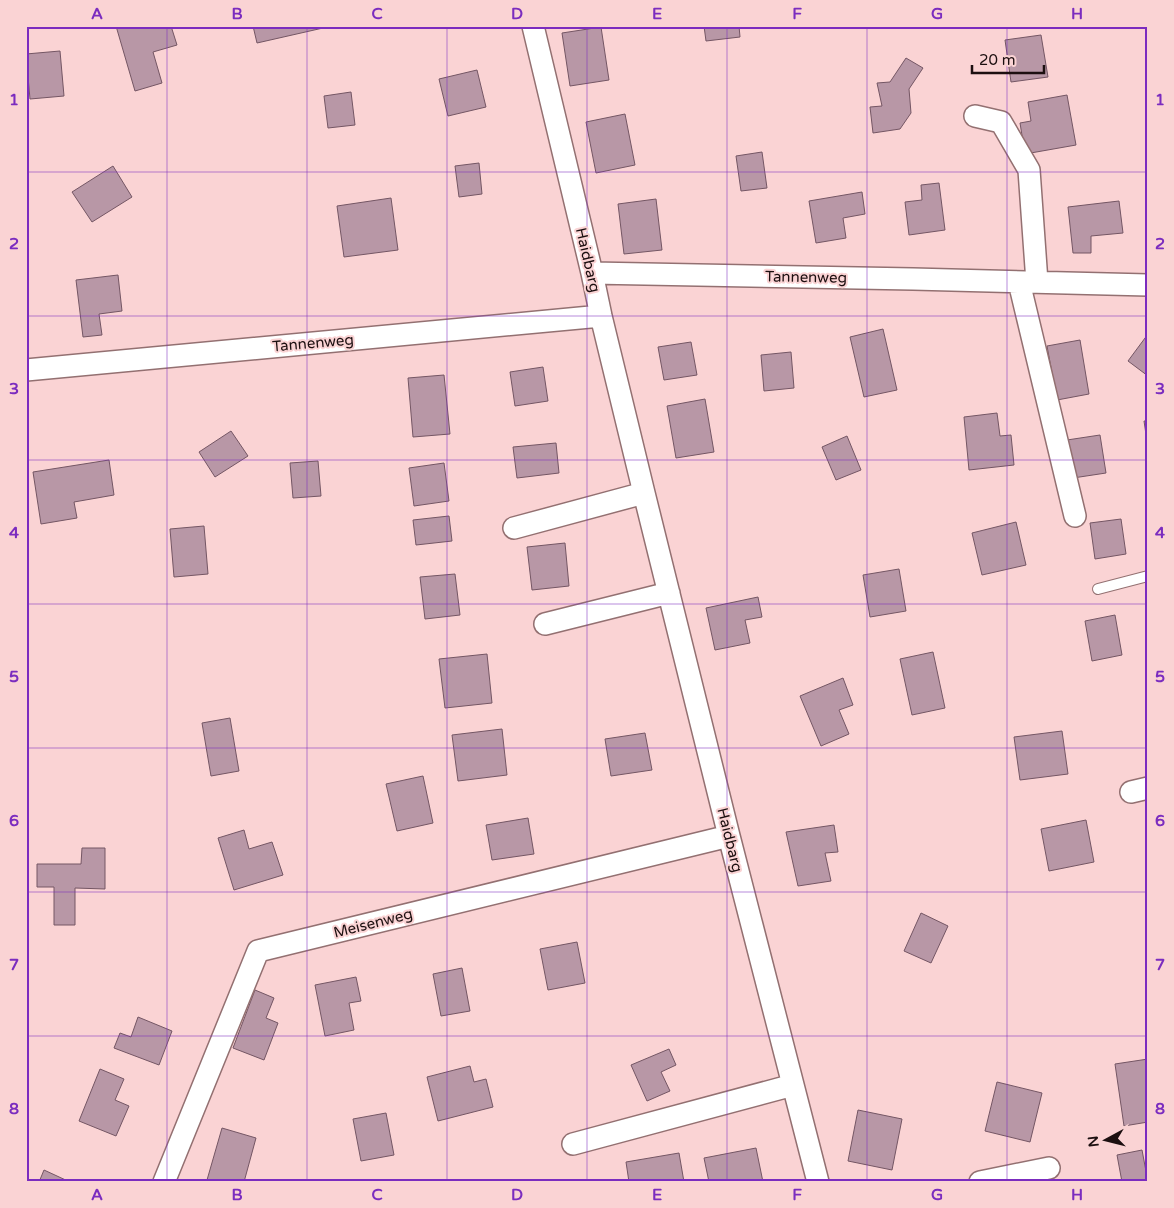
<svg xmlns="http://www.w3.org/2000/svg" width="1174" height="1208" viewBox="0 0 1174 1208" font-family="'Varela Round',sans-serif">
	<rect width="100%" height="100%" fill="#fad3d4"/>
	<path fill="#b897a6" stroke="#745664" d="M116 26H171L177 45 153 52 162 83 135 91Z
		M253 26H322L323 28 257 43Z
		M704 26H739L740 37 706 41Z
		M601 27 609 80 570 86 562 33Z
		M1041 35 1048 77 1011 82 1005 40Z
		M60 51 64 96 30 99 26 54Z
		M906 58 923 68 909 89 911 113 900 129 873 133 870 107 882 106 877 83 890 82Z
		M477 70 486 107 448 116 439 79Z
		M351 92 355 125 328 128 324 96Z
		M1067 95 1076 145 1025 154 1020 123 1031 121 1028 102Z
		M625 114 635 165 596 173 586 122Z
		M762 152 767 188 741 191 736 156Z
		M479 163 482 194 459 197 455 166Z
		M113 166 132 197 92 222 72 192Z
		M939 183 945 230 909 235 905 202 922 200 921 185Z
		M862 192 865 214 843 218 846 238 816 243 809 201Z
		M391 198 398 250 344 257 337 206Z
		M656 199 662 250 624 254 618 204Z
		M1119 201 1123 233 1091 236V253H1073L1068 207Z
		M118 275 122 311 99 314 102 335 83 337 76 280Z
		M883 329 897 390 864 397 850 337Z
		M1148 334V376L1128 361Z
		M1080 340 1089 394 1057 400 1047 346Z
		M691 342 697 375 664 380 658 347Z
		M791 352 794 388 764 391 761 355Z
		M543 367 548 401 515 406 510 372Z
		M444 375 450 434 413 437 408 378Z
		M705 399 714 452 676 458 667 406Z
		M997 413 1000 436 1011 435 1014 465 969 470 964 417Z
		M1144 421H1148V448Z
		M231 431 248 456 215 477 199 452Z
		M1100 435 1106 473 1073 478 1067 440Z
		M847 436 861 470 836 480 822 447Z
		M556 443 559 473 517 478 513 447Z
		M109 460 114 495 74 502 77 518 41 524 33 472Z
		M318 461 321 496 293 498 290 463Z
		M444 463 449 501 414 506 409 468Z
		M449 516 452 541 416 545 413 520Z
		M1121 519 1126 554 1095 559 1090 523Z
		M1016 522 1026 565 982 575 972 533Z
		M204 526 208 574 174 577 170 529Z
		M565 543 569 586 532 590 527 547Z
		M899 569 906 611 870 617 863 575Z
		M455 574 460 615 425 619 420 577Z
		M758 597 762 617 745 620 750 643 715 650 706 608Z
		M1115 615 1122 655 1092 661 1085 621Z
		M933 652 945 708 912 715 900 659Z
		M487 654 492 703 445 708 439 659Z
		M843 678 853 705 839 710 849 734 821 746 800 696Z
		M230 718 239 771 211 776 202 723Z
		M502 729 507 775 458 781 452 735Z
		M1062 731 1068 774 1020 780 1014 737Z
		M645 733 652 770 611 776 605 739Z
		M423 776 433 823 397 831 386 784Z
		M528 818 534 854 492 860 486 825Z
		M1086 820 1094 862 1049 871 1041 829Z
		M834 825 838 852 825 853 831 881 798 886 786 832Z
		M244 830 249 849 272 842 283 875 234 890 218 838Z
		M82 848H105V889L75 888V925H54V887H37V864H81Z
		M921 913 948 926 931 963 904 951Z
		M577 942 585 983 548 990 540 949Z
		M462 968 470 1011 441 1016 433 974Z
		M356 977 361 1001 349 1003 354 1030 325 1036 315 985Z
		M255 990 274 998 266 1018 278 1023 264 1060 233 1048Z
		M138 1017 172 1031 159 1065 114 1048 120 1033 131 1037Z
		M669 1049 676 1065 661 1072 670 1091 647 1101 631 1065Z
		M1148 1059V1122L1124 1126 1115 1064Z
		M470 1066 474 1082 486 1079 493 1107 438 1121 427 1077Z
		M100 1069 124 1079 115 1100 129 1106 116 1136 79 1121Z
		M997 1082 1042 1093 1030 1142 985 1131Z
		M858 1110 902 1119 892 1170 848 1161Z
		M386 1113 394 1155 361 1161 353 1119Z
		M222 1128 256 1138 244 1182H212L207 1180Z
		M756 1148 763 1182H709L704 1158Z
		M1142 1150 1148 1182H1122L1117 1155Z
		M679 1153 684 1182H629L626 1162Z
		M44 1170 70 1182H39Z"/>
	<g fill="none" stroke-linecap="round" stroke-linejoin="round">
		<g stroke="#937071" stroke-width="12">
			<path id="lane" d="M1098 589 1148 576"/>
		</g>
		<g stroke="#937071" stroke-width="24">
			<path id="street" d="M533 26 592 273 601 316 644 493 729 836 818 1182
				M975 116 1001 122 1029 170 1037 282
				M592 273 913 279 1148 285
				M1019 282 1075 516
				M26 370 601 316
				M514 528 644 493
				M545 624 669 593
				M1131 792 1148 788
				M573 1144 793 1085
				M164 1182 258 951 729 836
				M980 1182 1049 1168"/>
		</g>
		<use href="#lane" stroke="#fff" stroke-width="10"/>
		<use href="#street" stroke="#fff" stroke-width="21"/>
	</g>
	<path fill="none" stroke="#7b2cbf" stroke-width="1" stroke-opacity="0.55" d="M167 26V1182M307 26V1182M447 26V1182M587 26V1182M727 26V1182M867 26V1182M1007 26V1182M26 172H1148M26 316H1148M26 460H1148M26 604H1148M26 748H1148M26 892H1148M26 1036H1148"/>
	<g text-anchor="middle" stroke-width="4" stroke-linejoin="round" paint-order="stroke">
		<g font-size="15" fill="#1c0f10" stroke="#fad3d4">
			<text transform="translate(588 260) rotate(77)" y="5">Haidbarg</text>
			<text transform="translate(806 277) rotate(1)" y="5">Tannenweg</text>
			<text transform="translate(313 343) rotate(-5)" y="5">Tannenweg</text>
			<text transform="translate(730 840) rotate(76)" y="5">Haidbarg</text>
			<text transform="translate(373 923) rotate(-14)" y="5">Meisenweg</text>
		</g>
	</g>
	<rect width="1174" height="1208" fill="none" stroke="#fad3d4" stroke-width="55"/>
	<g transform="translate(1106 1140) rotate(263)" stroke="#fad3d4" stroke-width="4" paint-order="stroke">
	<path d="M0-4L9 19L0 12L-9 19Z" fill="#1c0f10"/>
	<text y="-8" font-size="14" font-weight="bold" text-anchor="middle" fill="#1c0f10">N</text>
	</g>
	<path d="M972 65v8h72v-8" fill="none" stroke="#1c0f10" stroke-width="2.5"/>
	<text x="979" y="65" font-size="15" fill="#1c0f10" stroke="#fad3d4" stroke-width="4" paint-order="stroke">20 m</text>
	<rect x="28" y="28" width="1118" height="1152" fill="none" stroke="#7b2cbf" stroke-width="2"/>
	<g font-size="16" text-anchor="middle" font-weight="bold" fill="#7b2cbf">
		<text x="97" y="19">A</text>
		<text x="237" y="19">B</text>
		<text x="377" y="19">C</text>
		<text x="517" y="19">D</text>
		<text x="657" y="19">E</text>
		<text x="797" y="19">F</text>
		<text x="937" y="19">G</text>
		<text x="1077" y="19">H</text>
		<text x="14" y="105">1</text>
		<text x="1160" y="105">1</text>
		<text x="14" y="249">2</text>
		<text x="1160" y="249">2</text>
		<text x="14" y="394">3</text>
		<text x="1160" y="394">3</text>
		<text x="14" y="538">4</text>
		<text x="1160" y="538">4</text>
		<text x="14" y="682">5</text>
		<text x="1160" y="682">5</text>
		<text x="14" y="826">6</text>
		<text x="1160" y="826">6</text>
		<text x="14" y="970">7</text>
		<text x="1160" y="970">7</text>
		<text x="14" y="1114">8</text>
		<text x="1160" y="1114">8</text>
		<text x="97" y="1200">A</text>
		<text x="237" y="1200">B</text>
		<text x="377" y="1200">C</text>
		<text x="517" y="1200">D</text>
		<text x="657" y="1200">E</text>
		<text x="797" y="1200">F</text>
		<text x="937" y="1200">G</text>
		<text x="1077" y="1200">H</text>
	</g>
</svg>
